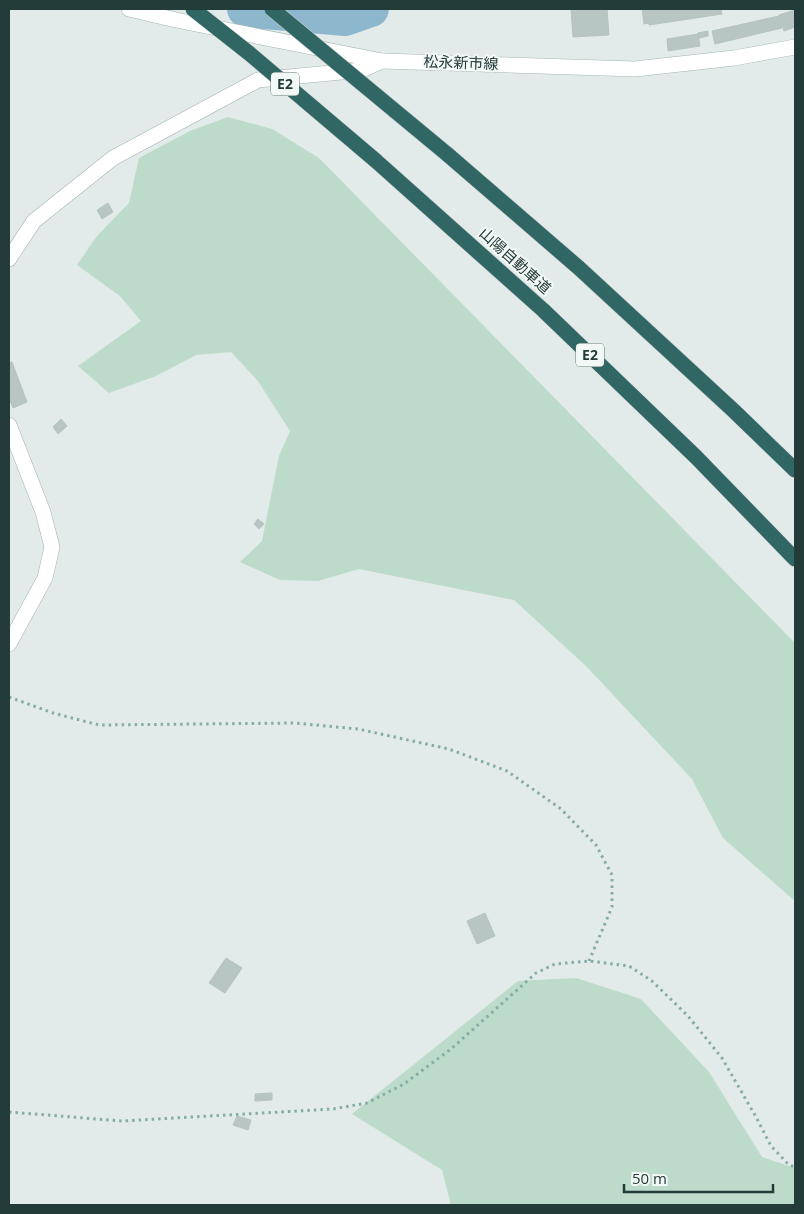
<svg xmlns="http://www.w3.org/2000/svg" width="804" height="1214" viewBox="0 0 804 1214" font-family="'Open Sans','Noto Sans JP',sans-serif">
	<rect width="100%" height="100%" fill="#e2ebe9"/>
	<path fill="#bcdbca" d="M228 117 272 129 319 158 795 643V901L723 838 692 779 586 666 514 600 359 569 318 581 280 580 240 562 262 541 279 456 290 431 258 381 231 352 196 355 156 376 109 393 78 366 141 321 120 296 77 265 97 236 129 203 139 158 190 131Z
		M576 978 641 999 709 1072 762 1157 795 1168V1205H451L442 1170 352 1114 518 981Z"/>
	<g fill="none" stroke-linecap="round" stroke-linejoin="round">
		<path stroke="#8db7cd" stroke-width="36" d="M245 9 251 10 345 18 371 9"/>
	</g>
	<path fill="#b7c6c2" stroke="#b5c4c1" d="M571 9H607L609 35 573 37Z
		M642 9H721L722 14 649 25V23L644 24Z
		M795 10V27L784 31 779 15Z
		M779 16 782 28 715 44 712 31Z
		M708 31V36L699 38 698 33Z
		M698 34 700 46 668 51 667 39Z
		M108 203 113 212 102 219 97 210Z
		M12 362 27 402 13 408 9 398V363Z
		M61 419 67 426 58 434 53 427Z
		M258 519 264 524 259 529 254 524Z
		M485 913 495 936 477 944 467 921Z
		M226 958 242 968 225 993 209 983Z
		M272 1093V1100L255 1101V1094Z
		M237 1116 251 1120 248 1130 233 1125Z"/>
	<g fill="none" stroke-linecap="round" stroke-linejoin="round">
		<g stroke="#a5b3b1" stroke-width="16">
			<path id="street" d="M9 259 34 221 113 158 258 80 362 70 382 61
				M9 425 43 512 52 547 45 578 9 644"/>
		</g>
		<g stroke="#a1b6b3" stroke-width="16">
			<path id="secondary" d="M129 9 176 20 382 61 635 69 734 58 795 47"/>
		</g>
		<g stroke="#c1c8c8" stroke-width="16">
			<path id="highway" d="M447 154 579 268 734 411 795 470
				M375 160 543 310 696 457 795 559"/>
		</g>
		<path stroke="#84ada8" stroke-width="3" stroke-dasharray="2.5 4" stroke-linecap="butt" d="M9 697 53 713 99 725 295 723 358 729 449 749 507 771 561 809 596 845 612 875V907L589 961
			M9 1112 122 1121 333 1109 367 1103 404 1084 451 1049 536 973 555 964 589 961 629 966 652 981 688 1016 722 1058 756 1117 771 1146 789 1165 795 1167"/>
		<use href="#street" stroke="#fff" stroke-width="15"/>
		<use href="#secondary" stroke="#fff" stroke-width="15"/>
		<use href="#highway" stroke="#306664" stroke-width="15"/>
		<g stroke="#c1c8c8" stroke-width="16" stroke-linecap="butt">
			<path id="highway-bridge" d="M193 9 250 54 375 160
				M272 9 447 154"/>
		</g>
		<use href="#highway-bridge" stroke="#306664" stroke-width="15"/>
	</g>
	<g text-anchor="middle" stroke-width="4" stroke-linejoin="round" paint-order="stroke">
		<g fill="#f2f8f6" stroke="#617472" stroke-width="1">
			<rect x="271" y="72.5" width="28" height="23" rx="4"/>
			<rect x="576" y="343.5" width="28" height="23" rx="4"/>
		</g>
		<g font-size="14" font-weight="bold" fill="#233b39">
			<text x="285" y="89">E2</text>
			<text x="590" y="360">E2</text>
		</g>
		<g font-size="15" fill="#233b39" stroke="#f2f8f6">
			<text transform="translate(461 63) rotate(2)" y="5">松永新市線</text>
			<text transform="translate(515 261) rotate(42)" y="5">山陽自動車道</text>
		</g>
	</g>
	<rect width="804" height="1214" fill="none" stroke="#233b39" stroke-width="20"/>
	<path d="M624 1184v8h149v-8" fill="none" stroke="#233b39" stroke-width="2.5"/>
	<text x="632" y="1184" font-size="15" fill="#233b39" stroke="#f2f8f6" stroke-width="4" paint-order="stroke">50 m</text>
</svg>
